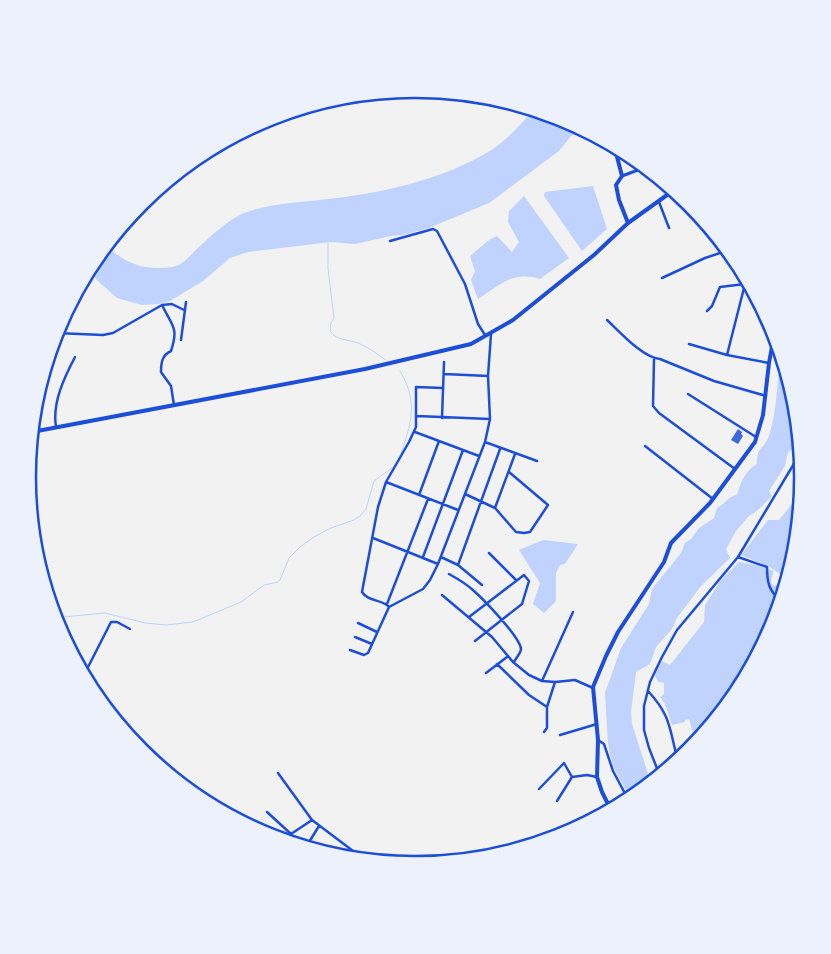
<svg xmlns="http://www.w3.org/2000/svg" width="831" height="954" viewBox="0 0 831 954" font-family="Rubik,sans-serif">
	<rect width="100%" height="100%" fill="#f2f2f2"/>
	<path fill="#bfd3fe" d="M534 109 564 119 585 130 571 136 559 151 489 203 429 228 403 235 391 236 355 244 331 242 248 252 230 258 203 281 170 301 158 304 142 305 117 298 100 283 88 270 93 261 106 245C125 264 145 271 172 267 183 266 191 254 199 247 212 235 228 220 244 213 268 204 294 203 319 200 378 194 442 181 493 149 508 139 522 123 534 109Z
		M593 186 607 229 582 251 544 196 545 192Z
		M524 196 569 258 540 279C512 271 501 284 478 299L471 280 475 271 470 256 489 240 497 236 512 252 519 242 508 222 509 211Z
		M782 354 796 402 800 444 788 452 785 466 769 491 772 496 758 510 749 516 736 531 726 549 730 558 701 586 677 618 672 629 656 647 650 664 636 672 631 712 632 724 651 783 631 800 614 768 610 755 608 743 605 693 621 648 649 604 652 589 681 553 685 543 691 539 699 528 714 518 717 508C725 504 728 496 737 495 740 483 746 470 757 464 756 447 764 449 769 436 778 409 776 381 782 354Z
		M800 494H802L796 553 788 580 770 567 741 555 768 520H779Z
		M543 540 578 544 565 564 560 565 556 573V601L544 613 533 604 540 583 519 550Z
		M739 562 756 565 774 571C772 577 769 582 774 586L784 581 787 584 781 602 774 606 778 613 774 626 738 693 696 744 689 719 685 720V722L672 725 665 704 660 697 664 694V683L658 682 655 675 662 661 670 665 704 622 705 605 721 580Z"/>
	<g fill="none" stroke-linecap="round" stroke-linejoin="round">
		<path stroke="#bfd3fe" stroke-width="1" d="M328 243V269L334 318 331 323 330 331C337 341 348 339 358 343 368 347 377 354 386 360
			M400 371C418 401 412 422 401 453
			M56 622 63 617 105 613 145 623 166 625 193 622 241 602 264 585 278 582 280 580 289 558 300 547 314 537 331 528 354 520 360 516 366 509 374 481 393 467"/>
	</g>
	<path fill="#3d67dc" d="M738 429 742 432 741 434 743 436 738 444 731 440Z"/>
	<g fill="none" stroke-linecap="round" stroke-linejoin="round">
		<path stroke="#1d4ed8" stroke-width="2.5" d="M659 202 669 228
			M390 241 433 229 437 231 465 284 478 324 485 335
			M662 278 705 258 729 250
			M162 305 172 304 184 310
			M707 311 712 306 720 287 745 284 749 282
			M607 320C620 332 643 358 660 359L714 381 766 396
			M56 333 103 335 113 333 162 305C172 326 179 327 171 351 162 355 161 363 161 372L171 386 174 405
			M181 340 186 302
			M689 344 727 355 769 363
			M727 355 745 284
			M654 359 653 406 659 413 735 469
			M444 374 488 376
			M688 394 756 437
			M417 416 490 419
			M442 418 444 362
			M56 427C52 403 64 378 75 357
			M415 432 479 456
			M485 442 537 461
			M645 446 713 499
			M386 482 458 510
			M465 494 495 508 516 532 524 533 530 532 548 505 509 472
			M419 495 439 441
			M495 508 515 454
			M373 538 438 564
			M489 553 516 580
			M423 557 463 450
			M441 557 458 565 482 585
			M738 557 767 567C767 583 769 591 781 601
			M458 565 500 449
			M449 574C458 579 467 584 474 591 484 600 520 637 521 649 521 653 516 658 514 662
			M442 595 492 637 513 662 529 675 542 681 555 682 575 680 593 688
			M387 604 428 499
			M389 607C382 599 368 602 362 592L378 507 386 482 409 442 416 427V387L443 388
			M469 617 524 575 529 581 522 604 475 641
			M358 623 377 632
			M355 637 372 644
			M350 650 364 655 368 653 389 607 423 589 430 580 438 564 485 442 490 419 488 376 491 334
			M497 664 529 695 547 707V728L544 732
			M486 673 507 657
			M84 675 111 622H117L130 629
			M542 681 573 612
			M648 691C672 717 669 729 678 761
			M547 707 555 682
			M560 735 597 724
			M598 740 604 744 613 771 629 801
			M278 773 312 820 365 860
			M660 776 649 748 644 730V706L650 682 662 657 677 630 738 557 795 462 802 464
			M539 789 564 763 572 777
			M557 801 572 777 587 775 597 777
			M267 812 291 834
			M282 840 312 820
			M306 847 319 826"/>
		<path stroke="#1d4ed8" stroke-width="3" d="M622 176 646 167"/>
		<path stroke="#1d4ed8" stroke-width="4" d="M614 145 622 176 616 185 619 200 628 223
			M32 432 365 369 471 344 513 320 594 255 628 223 674 190
			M611 810 602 792 597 777 598 740 593 687 606 656 618 632 664 562 671 543 710 503 755 442 763 415 769 363 775 330"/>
	</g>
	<path d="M0 0H831V954H0ZM36 477a379 379 0 1 1 758 0a379 379 0 1 1-758 0Z" fill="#edf1fc" fill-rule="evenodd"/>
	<path fill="none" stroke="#1d4ed8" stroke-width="2.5" d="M36 477a379 379 0 1 1 758 0a379 379 0 1 1-758 0Z"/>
</svg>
